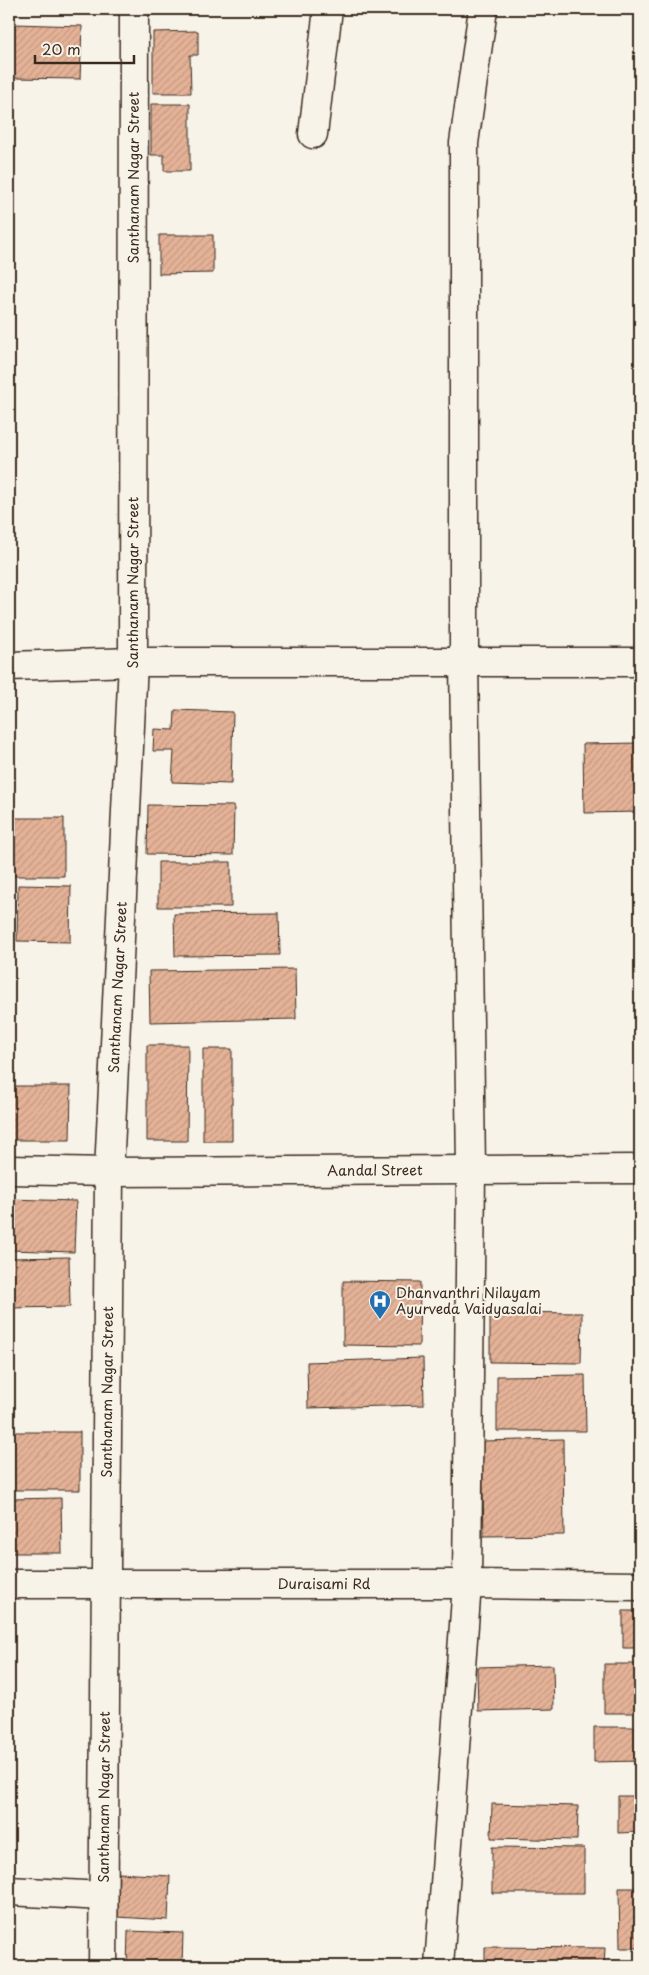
<svg xmlns="http://www.w3.org/2000/svg" width="649" height="1975" viewBox="0 0 649 1975" font-family="'Playpen Sans',sans-serif">
	<defs>
		<pattern id="building-hatch" width="6" height="6" patternUnits="userSpaceOnUse" patternTransform="scale(1.25)"><rect width="6" height="6" fill="#e4b297"/><path d="M-1 1l2-2M0 6l6-6M5 7l2-2" fill="none" stroke="#c49982"/></pattern>
	</defs>
	<rect width="100%" height="100%" fill="#f7f3e8"/>
	<filter id="ink" filterUnits="userSpaceOnUse"><feTurbulence type="fractalNoise" baseFrequency=".02" numOctaves="2"/><feDisplacementMap in="SourceGraphic" scale="10" xChannelSelector="R" yChannelSelector="G"/><feConvolveMatrix kernelMatrix="1 2 1 2 8 2 1 2 1" color-interpolation-filters="sRGB"/></filter>
	<g filter="url(#ink)">
		<path fill="url(#building-hatch)" stroke="#3b2a1e" d="M14 24 82 26 80 79 12 78Z
			M198 31V55H190L191 93H153V32Z
			M151 104H190V171H164V155H151Z
			M159 235H213V273L159 274Z
			M175 710 233 712 231 784 172 782 174 751H153L154 729 174 730Z
			M640 743V812L584 813 583 744Z
			M148 805 234 806 233 855 147 854Z
			M9 818H64V876H9Z
			M158 862H231V907H158Z
			M18 885 71 886 70 942 17 941Z
			M279 913 280 955 175 956 174 914Z
			M295 969 296 1019 150 1022 149 971Z
			M147 1045H188L187 1141H147Z
			M203 1049H232V1141H203Z
			M9 1086H71L70 1140H9Z
			M9 1199 76 1201 74 1252 9 1250Z
			M69 1257 70 1307 9 1308V1258Z
			M343 1281 420 1282 419 1346 343 1345Z
			M490 1312 582 1313 581 1363 490 1362Z
			M423 1358 424 1405 308 1408 307 1362Z
			M585 1375 586 1431H497V1376Z
			M9 1432H80V1490H9Z
			M563 1439 564 1535 484 1536 482 1441Z
			M61 1498 62 1553H9V1499Z
			M623 1611H640V1648H623Z
			M604 1664H640V1713H604Z
			M553 1665 554 1709 478 1711 477 1667Z
			M594 1727H640V1761L594 1762Z
			M618 1796H640V1832L618 1833Z
			M492 1804 578 1806 577 1840 491 1838Z
			M492 1847 584 1848V1893H492Z
			M119 1873 170 1876 168 1920 117 1917Z
			M619 1888H640V1948H620Z
			M128 1931 183 1933 182 1966H127Z
			M485 1947 605 1948 604 1966H485Z"/>
		<g fill="none" stroke-linecap="round" stroke-linejoin="round">
			<g stroke="#3b2a1e" stroke-width="31">
				<g id="minor">
					<path d="M313 134 328 9"/>
					<path d="M9 666 133 662H640"/>
					<path id="s1" d="M9 1170 109 1172 640 1169"/>
					<path id="s2" d="M9 1584H467L640 1586"/>
					<path d="M9 1891 103 1896"/>
					<path id="s3" d="M103 1966 109 1172 133 662 134 9"/>
					<path d="M439 1966 467 1584 471 1169 464 661V143L483 9"/>
				</g>
			</g>
			<use href="#minor" stroke="#f7f3e8" stroke-width="28"/>
		</g>
	</g>
	<defs>
		<g id="hospital-pin" transform="scale(1.125)"><path d="M0 17L-7.5 6A9.5 9.5 0 1 1 7.5 6Z" fill="#1f6fb2" stroke="#f7f3e8"/><path d="M-5-5h3v3.5h4V-5h3V5h-3V1.5h-4V5h-3Z" fill="#fff"/></g>
	</defs>
	<g fill-rule="evenodd">
		<use href="#hospital-pin" x="380" y="1301"/>
	</g>
	<g text-anchor="middle" stroke-width="4" stroke-linejoin="round" paint-order="stroke">
		<g font-size="14" fill="#3b2a1e" stroke="#f7f3e8">
			<text dy="5" stroke="none"><textPath href="#s3" startOffset="1789">Santhanam Nagar Street</textPath></text>
			<text dy="5" stroke="none"><textPath href="#s3" startOffset="1384">Santhanam Nagar Street</textPath></text>
			<text dy="5" stroke="none"><textPath href="#s3" startOffset="979">Santhanam Nagar Street</textPath></text>
			<text dy="5" stroke="none"><textPath href="#s1" startOffset="366">Aandal Street</textPath></text>
			<text dy="5" stroke="none"><textPath href="#s3" startOffset="574">Santhanam Nagar Street</textPath></text>
			<text dy="5" stroke="none"><textPath href="#s2" startOffset="315">Duraisami Rd</textPath></text>
			<text dy="5" stroke="none"><textPath href="#s3" startOffset="169">Santhanam Nagar Street</textPath></text>
		</g>
		<g font-size="14" fill="#3b2a1e" stroke="#f7f3e8" text-anchor="start">
			<text x="396" y="1298">Dhanvanthri Nilayam<tspan x="396" dy="16">Ayurveda Vaidyasalai</tspan></text>
		</g>
	</g>
	<rect width="649" height="1975" fill="none" stroke="#f7f3e8" stroke-width="30"/>
	<rect x="15" y="15" width="619" height="1945" fill="none" stroke="#3b2a1e" stroke-width="2" filter="url(#ink)"/>
	<path d="M35 55v8h99v-8" fill="none" stroke="#3b2a1e" stroke-width="2.5"/>
	<text x="42" y="55" font-size="15" fill="#3b2a1e" stroke="#f7f3e8" stroke-width="4" paint-order="stroke">20 m</text>
</svg>
